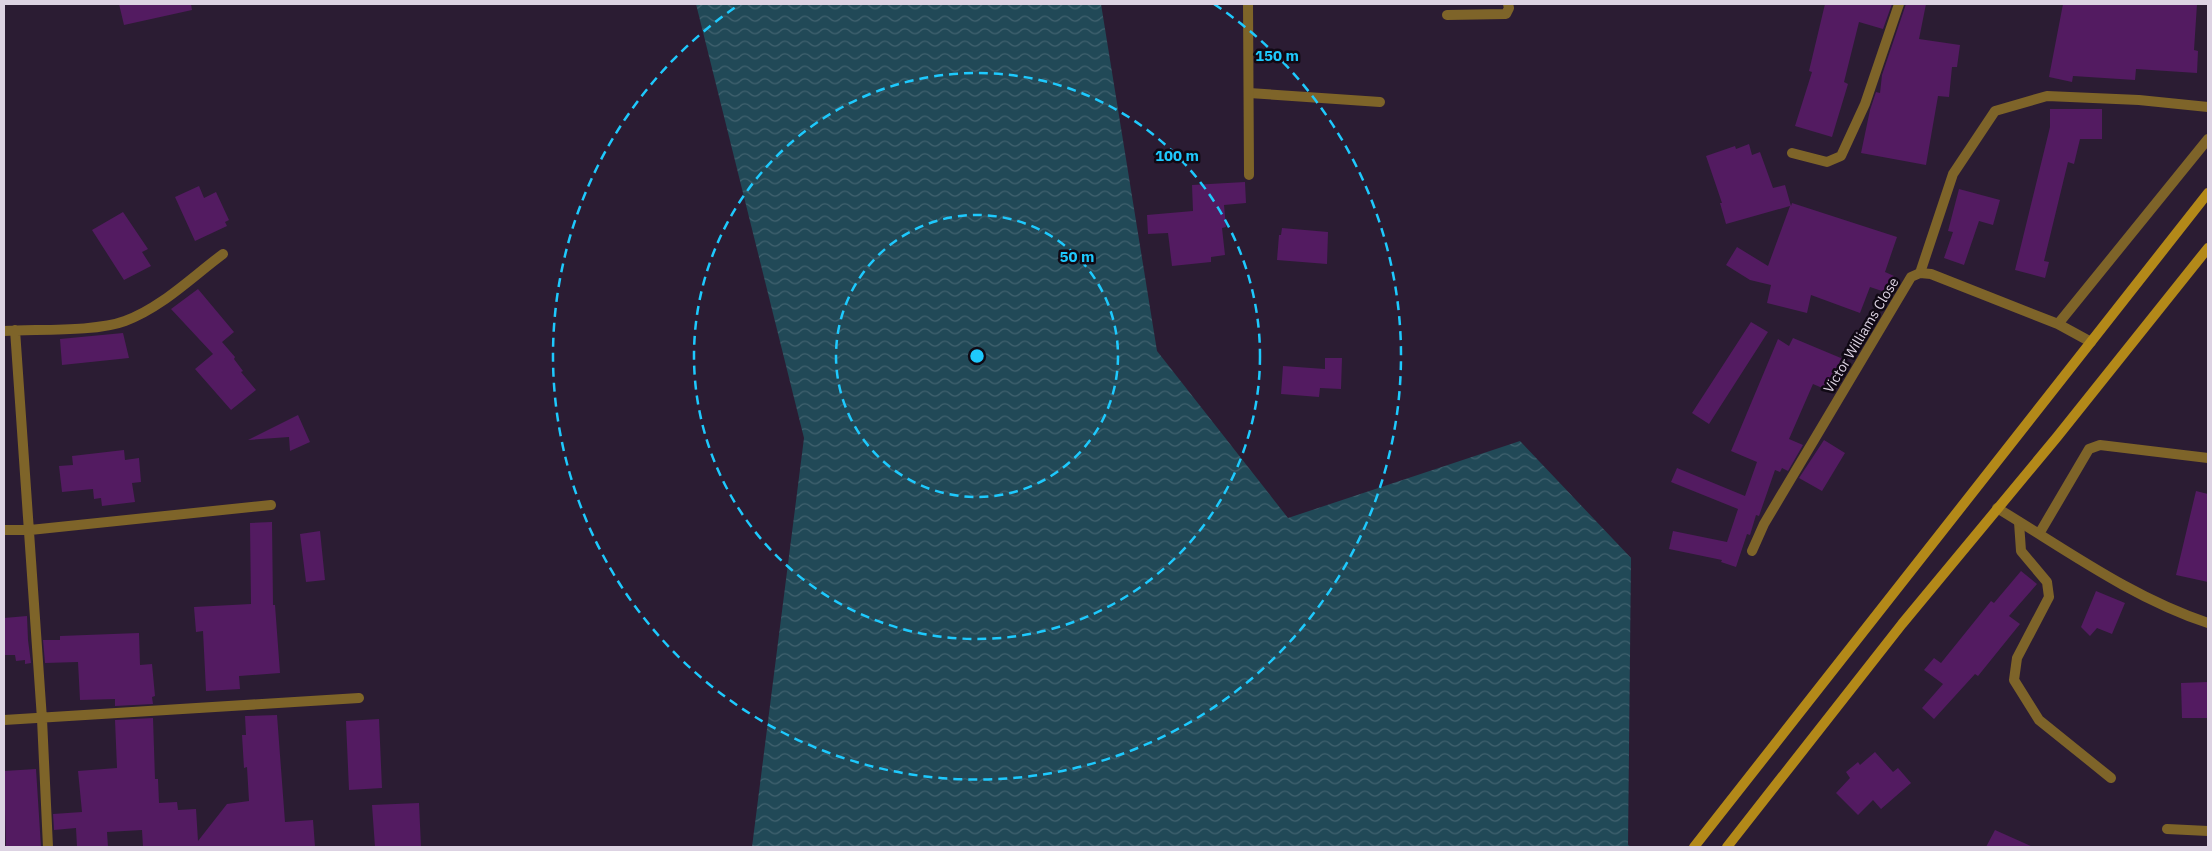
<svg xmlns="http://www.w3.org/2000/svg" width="2212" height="851" viewBox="0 0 2212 851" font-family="'IBM Plex Sans',sans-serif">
	<defs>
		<pattern id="water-waves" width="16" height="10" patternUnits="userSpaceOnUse" patternTransform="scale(1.25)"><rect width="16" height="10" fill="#214957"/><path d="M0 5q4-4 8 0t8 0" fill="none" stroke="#41626f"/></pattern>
	</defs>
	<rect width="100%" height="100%" fill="#2b1c33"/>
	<path fill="url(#water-waves)" d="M696 4H1101L1157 351 1288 518 1520 441 1631 558 1628 845 1631 847H752L804 438Z"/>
	<path fill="#531b61" d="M119 4H191L192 10 124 25Z
		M1825 4H1892L1883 29 1859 22 1844 82 1848 84 1832 137 1795 126 1812 72 1809 71Z
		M1906 4H1926L1919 39 1960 45 1957 67H1952L1949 97 1938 96 1926 165 1861 153 1870 110 1876 92 1880 93 1882 75Z
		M2063 4H2197L2194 50 2198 51 2197 73 2136 69 2135 80 2073 76 2072 82 2049 77Z
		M2050 109H2102V139H2080L2074 164 2068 162 2044 261 2049 262 2045 278 2015 270 2050 127Z
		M1749 144 1752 155 1760 152 1773 188 1785 185 1791 206 1792 203 1897 237 1885 272 1894 276 1888 293 1870 287 1860 313 1811 295 1807 313 1767 303 1771 285 1750 280 1726 265 1737 247 1768 266 1790 206 1726 224 1720 203H1722L1706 156 1735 146 1736 149Z
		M1245 182 1246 203 1224 205 1226 227 1222 228 1225 255 1211 257V262L1172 266 1168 233 1148 234 1147 215 1193 211 1192 185Z
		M199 186 204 198 216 192 229 220 225 222 227 226 195 241 175 197Z
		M1959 189 2000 200 1993 225 1979 221 1964 265 1944 258 1953 232 1948 231Z
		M123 212 148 249 142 252 151 266 124 280 92 230Z
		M1282 228 1328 232 1327 264 1277 260 1279 235H1281Z
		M198 289 234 332 222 342 235 357 234 359 243 371 241 372 256 390 231 410 195 369 213 354 171 309Z
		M1751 322 1768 332 1709 424 1692 413Z
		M123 333 129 358 62 365 60 339Z
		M1793 338 1848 361 1834 393 1813 384 1789 439 1803 445 1788 471 1782 468 1780 472 1775 470 1759 516 1756 515 1750 535 1747 534 1736 567 1721 562 1722 560 1669 549 1673 531 1727 542 1738 509 1671 482 1677 468 1745 496 1757 462 1731 451 1778 339 1789 346Z
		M1325 358H1342L1341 389 1320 388 1319 397 1281 394 1283 366 1325 369Z
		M298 415 310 442 290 451 289 437 248 440Z
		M1824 440 1845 453 1822 491 1799 478Z
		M124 450 125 460 139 458 141 482 132 483 135 502 102 506 101 498 94 499 93 489 62 492 59 466 73 465 72 456Z
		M2196 491 2208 494V582L2176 575Z
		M272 522 273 605H275L280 673 239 676 240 689 206 691 203 631 196 632 194 607 251 604 250 523Z
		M320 531 325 580 306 582 300 534Z
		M2021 571 2037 584 2009 616 2020 624 1978 676 1975 674 1934 719 1922 708 1943 684 1924 670 1934 658 1941 663 1991 601 1994 603Z
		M2096 591 2125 603 2112 634 2097 628 2090 636 2081 627Z
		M27 616 28 640 31 663 25 664V660L16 661 15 655H4V618Z
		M139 633 140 665 152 664 155 696 152 697 153 704 115 706V699L80 700 78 662 45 663 43 640H60V636Z
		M2208 682V718H2182L2181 683Z
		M277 715 285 822 313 820 315 847H143L142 830 107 832 108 847H77L76 828 54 830 53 814 82 812 78 771 117 768 115 720 153 718 155 779H158L159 803 177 802 178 810 196 809 198 841 227 804 249 801 247 767 244 768 242 735H246L245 716Z
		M379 719 382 788 349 790 346 721Z
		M1875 752 1893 772 1898 768 1911 783 1881 809 1873 800 1858 815 1836 793 1850 778 1846 772 1858 762 1860 765Z
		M36 769 41 847H6L4 771Z
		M419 803 421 847H375L372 805Z
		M1995 830 2033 847H1986Z"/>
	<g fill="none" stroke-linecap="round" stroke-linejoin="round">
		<path stroke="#7e6429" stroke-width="10" d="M1249 93 1380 102
			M1920 273 1953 174 1995 111 2047 96 2139 100 2208 107
			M2019 522 2021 551 2047 582 2049 597 2017 658 2014 680 2039 720 2111 778
			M2167 829 2208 831"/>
		<path stroke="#7e6429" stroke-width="10" d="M1248 4 1249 175
			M1447 15 1506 14 1509 8 1508 4
			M1792 153 1827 162 1841 156 1865 104 1899 4
			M2058 324 2208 139
			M15 330 42 719 48 847
			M4 331C37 329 96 332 125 321 161 308 192 277 223 254
			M1997 508C2065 549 2132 598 2208 623
			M4 530H30L271 505
			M2039 534 2089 449 2100 445 2208 458
			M1752 551 1764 524 1911 277 1920 273 1931 274 2058 324 2091 342
			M4 720 359 698"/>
		<path stroke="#b38919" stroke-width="10" d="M1694 847 2208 193
			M1727 847 1902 624 2057 437 2208 248"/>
	</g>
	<g fill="none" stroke="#1ec9fd" stroke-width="2.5" stroke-dasharray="9 6">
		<circle cx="977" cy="356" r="141"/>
		<circle cx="977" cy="356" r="283"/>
		<path d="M1214 4A424 424 0 1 1 740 4"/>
	</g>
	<g text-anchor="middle" stroke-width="5" stroke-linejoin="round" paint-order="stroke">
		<g font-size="14" fill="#ddd3e3" stroke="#100914">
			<text transform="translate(1861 335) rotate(-59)" y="5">Victor Williams Close</text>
		</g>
	</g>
	<circle cx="977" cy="356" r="8" fill="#1ec9fd" stroke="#100914" stroke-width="2.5"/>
	<g font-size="15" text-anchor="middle" font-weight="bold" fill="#1ec9fd" stroke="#100914" stroke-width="5" stroke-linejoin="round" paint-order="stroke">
		<text x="1277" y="61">150 m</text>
		<text x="1177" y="161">100 m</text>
		<text x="1077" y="262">50 m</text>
	</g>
	<rect width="2212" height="851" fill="none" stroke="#ddd3e3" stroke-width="10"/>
</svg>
